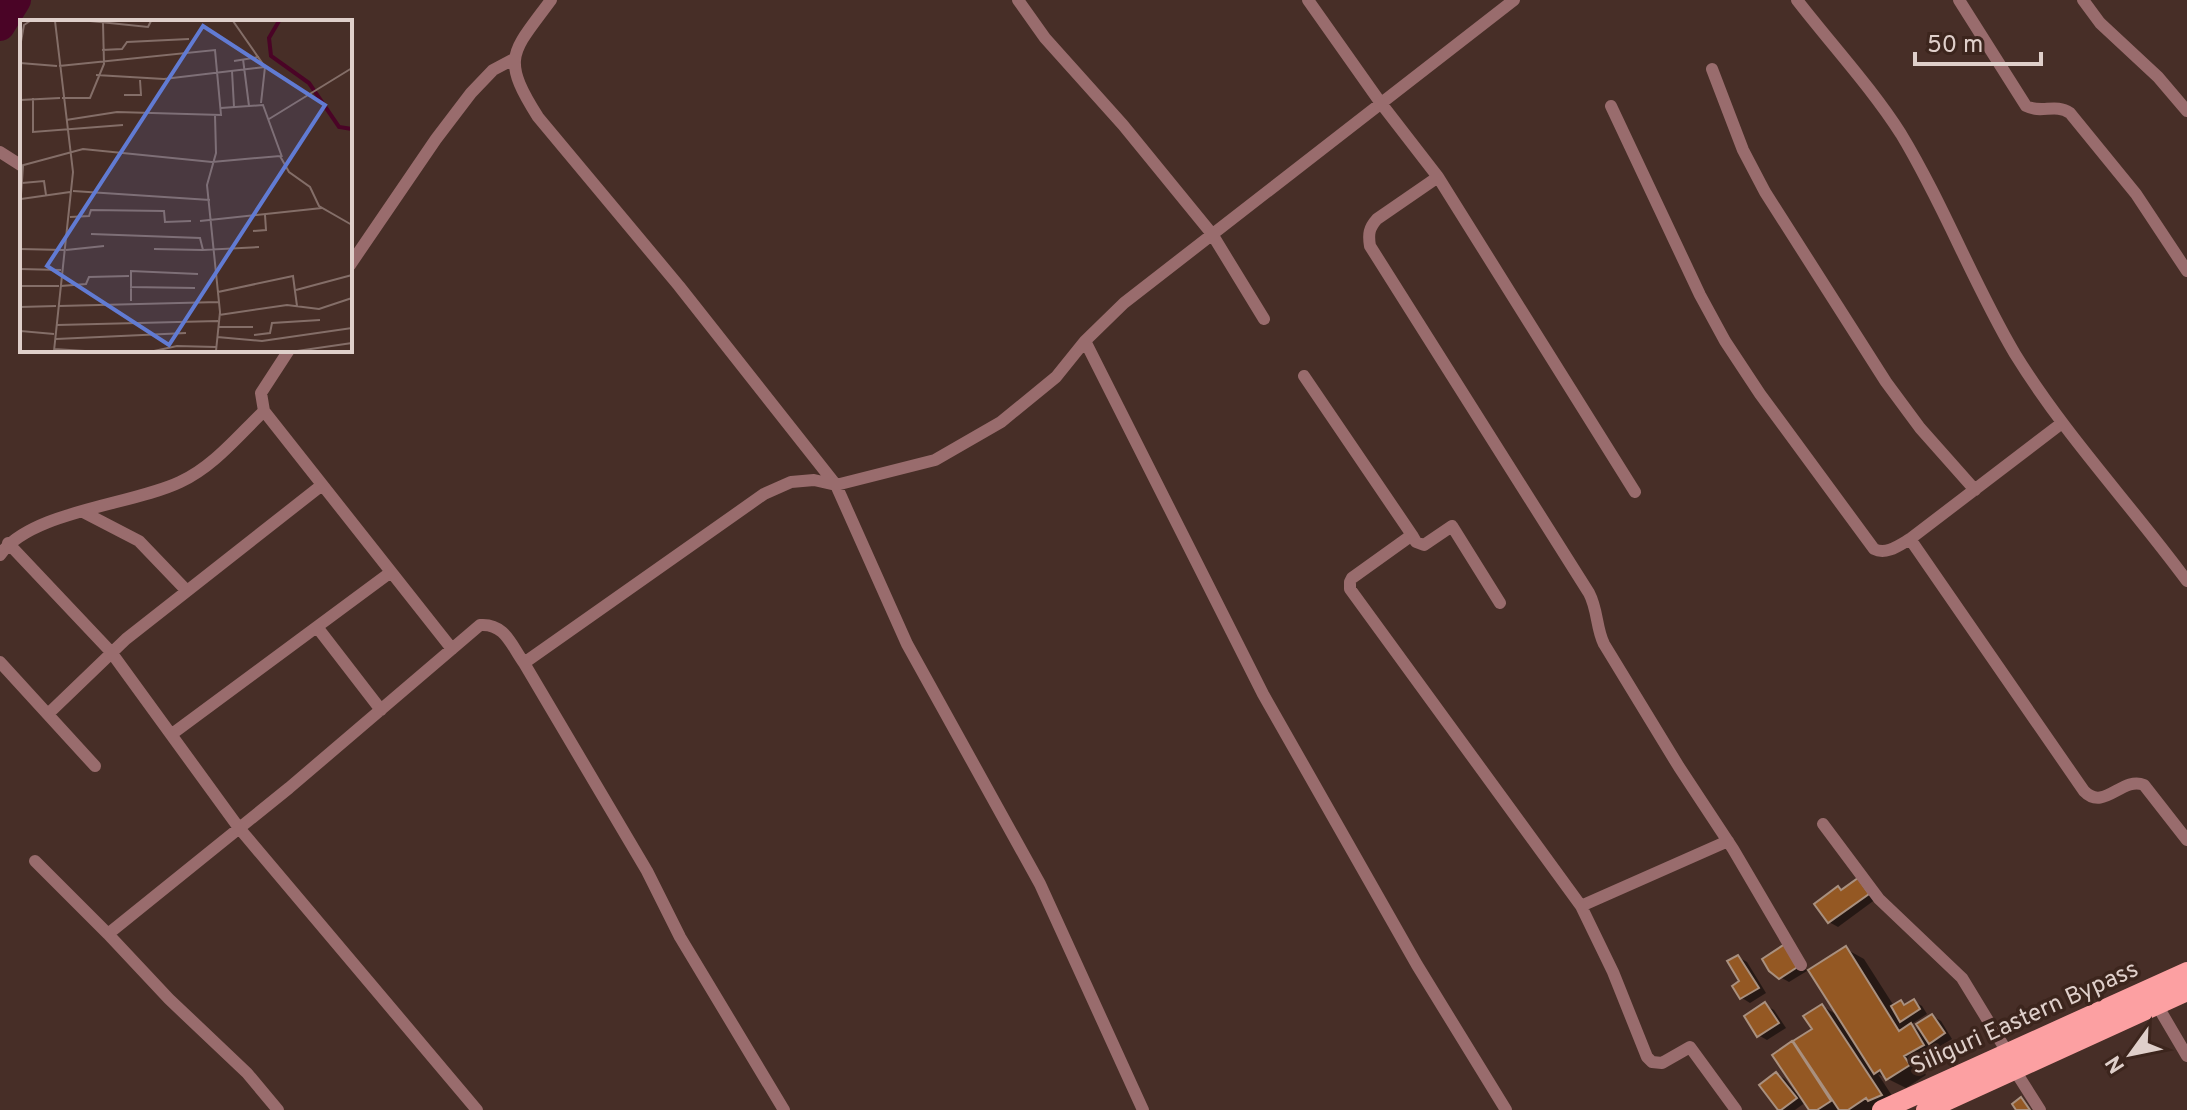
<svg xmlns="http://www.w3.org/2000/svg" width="2187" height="1110" viewBox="0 0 2187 1110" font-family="Overpass,sans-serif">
	<rect width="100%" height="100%" fill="#472e27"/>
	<path fill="#0007" d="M1866 885 1876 899 1838 927 1829 922 1838 888 1843 891Z
		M1846 949 1864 959 1894 1006 1901 1002 1907 1005 1914 1001 1922 1006 1927 1014 1910 1025 1923 1033 1932 1016 1941 1021 1952 1039 1937 1048 1941 1055 1920 1066 1926 1075 1906 1088 1878 1074 1898 1105 1881 1110H1811L1806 1102 1795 1110H1780L1776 1074 1785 1079 1796 1093 1799 1091 1792 1044 1801 1049 1814 1029 1822 1006 1839 1016Z
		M1794 951 1807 971 1789 982 1780 977Z
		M1738 957 1747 962 1766 993 1750 1003 1742 998Z
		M1765 1005 1774 1010 1786 1028 1767 1040 1758 1035Z"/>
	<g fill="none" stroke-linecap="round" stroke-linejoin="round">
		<path stroke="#4a0426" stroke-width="30" d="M0 26 16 0"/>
	</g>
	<path fill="#945823" stroke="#a9907f" stroke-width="2" d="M1858 878 1869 894 1828 923 1814 904 1838 886 1841 890Z
		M1785 944 1799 966 1779 979 1769 971 1762 959Z
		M1846 946 1899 1031 1911 1023 1924 1045 1904 1056 1910 1065 1886 1080 1880 1070 1874 1074 1808 970Z
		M1738 955 1759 988 1740 999 1732 986 1739 981 1727 961Z
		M1914 999 1920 1009 1900 1022 1891 1006 1901 1000 1904 1005Z
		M1765 1002 1779 1023 1757 1037 1744 1016Z
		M1822 1004 1882 1095 1868 1101 1866 1098 1848 1110H1839L1793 1041 1812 1029 1803 1016Z
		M1932 1014 1945 1033 1929 1044 1916 1024Z
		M1792 1041 1831 1101 1817 1110H1809L1772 1055Z
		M1776 1072 1797 1098 1781 1110H1778L1759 1085Z
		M2021 1097 2030 1110H2016L2012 1104Z"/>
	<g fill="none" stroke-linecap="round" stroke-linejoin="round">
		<path stroke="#996c6d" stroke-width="12" d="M551 0C512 53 500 57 538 117L679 286 836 485 907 644 1040 884 1143 1110
			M1018 0 1045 38 1123 125 1212 234 1264 319
			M1308 0 1380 102 1438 177 1377 219C1369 228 1368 234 1370 246L1589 593C1598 610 1596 628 1604 644L1679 767 1733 849 1801 965
			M1797 0C1831 44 1871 87 1901 134 1944 205 1973 283 2015 354 2065 435 2131 505 2187 581
			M1959 0 2026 106C2042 114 2055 103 2070 113L2136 194 2187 271
			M2083 0 2100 23 2158 77 2187 111
			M1712 69 1743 150 1765 192 1886 382 1920 428 1975 490
			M1611 106 1700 295 1725 341 1760 394 1874 549C1886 555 1898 546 1910 539L2062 423
			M0 152 22 166
			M1438 177 1635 492
			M350 265 436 139 471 93 493 70 514 59
			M1085 341 1263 694 1417 965 1506 1110
			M289 350 261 393 264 411 452 649
			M1304 376 1412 535 1352 578 1350 582V589L1581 906 1613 972 1647 1057 1652 1062 1662 1063 1690 1047 1736 1110
			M83 512 139 541 186 590
			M1412 535 1416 542 1424 545 1452 526 1500 603
			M1910 539 2084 791C2104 812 2122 776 2144 785L2187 840
			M8 543 111 652 239 828 477 1110
			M0 555C30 511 132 505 180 482 213 467 238 436 264 411
			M317 627 381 710
			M0 662 95 766
			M524 663 764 494 791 482 814 480 836 485 935 460 1001 422 1056 377 1085 341 1124 303 1514 0
			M48 714 126 639 322 485
			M172 734 391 572
			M1823 824 1879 899 1962 978 2009 1055
			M35 861 108 934
			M1581 906 1728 841
			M2157 1005 2187 1056
			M2014 1069 2040 1110
			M278 1110 247 1073 169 999 108 934 289 788 480 625C505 623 511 645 524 663L647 871 680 937 784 1110"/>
		<path stroke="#fca0a2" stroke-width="20" d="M1882 1110 2187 972
			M1926 1110 2187 991"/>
	</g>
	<g text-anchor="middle" stroke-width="7" stroke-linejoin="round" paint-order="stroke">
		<g font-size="24" fill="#dfcfca" stroke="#3c251d">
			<text transform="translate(2024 1017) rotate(-24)" y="8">Siliguri Eastern Bypass</text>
		</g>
	</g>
	<g transform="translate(20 20)">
		<rect width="332" height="332" fill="#472e27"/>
		<path fill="none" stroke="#4a0426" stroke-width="4" d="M259 1 249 18 251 36 289 63 319 107 332 109"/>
		<path fill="none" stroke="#846e68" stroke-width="2" d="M70 1 128 7 131 1M213 1 245 47 241 83M0 27 4 5 10 1M82 30 102 29 107 22 169 19M223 39 229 86M214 41 239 37M0 43 37 46M39 46 195 30 201 95 97 92 46 100M212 51 214 87M76 55 144 59 245 47M104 75H121L120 60M13 78V112L103 105M42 78H70L84 44 83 3M0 80 40 78M201 88 243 85 262 137M195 95 196 133 187 165 200 292 196 331M249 99 332 48M0 146 63 129 192 142 260 136 269 152 290 167 299 186 332 205M2 163 24 161 26 175M53 171 190 180M1 179 50 172M0 189 3 146M50 197 69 196 71 190 144 191 145 202 171 201M180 201 302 188M233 211 246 210 245 195M71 214 180 218 183 230 239 227M0 229 44 230M134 229 183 230M46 230 84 226M0 249 41 250M0 266H39M41 266 66 264 69 257 109 256M110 267 175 268M276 270 332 255M198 272 273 256 277 286M111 281V251L178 254M39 286 199 282M0 287 36 286M199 295 267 285 299 289 332 278M37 305 198 301M198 307H233M234 315 250 313 252 303 300 300M197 317 242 321 332 308M36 319 166 313M0 327 1 311 34 314M34 329 65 331M34 331 53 152 35 1M134 331 157 326 196 327M277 331 332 323"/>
		<path fill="#617bd3" fill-opacity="0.15" stroke="#617bd3" stroke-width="4" d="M183 6 305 85 149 325 27 246Z"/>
		<rect width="332" height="332" fill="none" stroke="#dfcfca" stroke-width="4"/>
	</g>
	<g transform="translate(2131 1054) rotate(237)" stroke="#3c251d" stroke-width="6" paint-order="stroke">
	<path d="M0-6L14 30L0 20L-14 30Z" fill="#dfcfca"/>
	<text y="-12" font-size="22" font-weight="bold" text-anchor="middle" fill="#dfcfca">N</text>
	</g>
	<path d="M1915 52v12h126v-12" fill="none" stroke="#dfcfca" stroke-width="4"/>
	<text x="1927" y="52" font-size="24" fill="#dfcfca" stroke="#3c251d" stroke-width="6" paint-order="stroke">50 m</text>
</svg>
